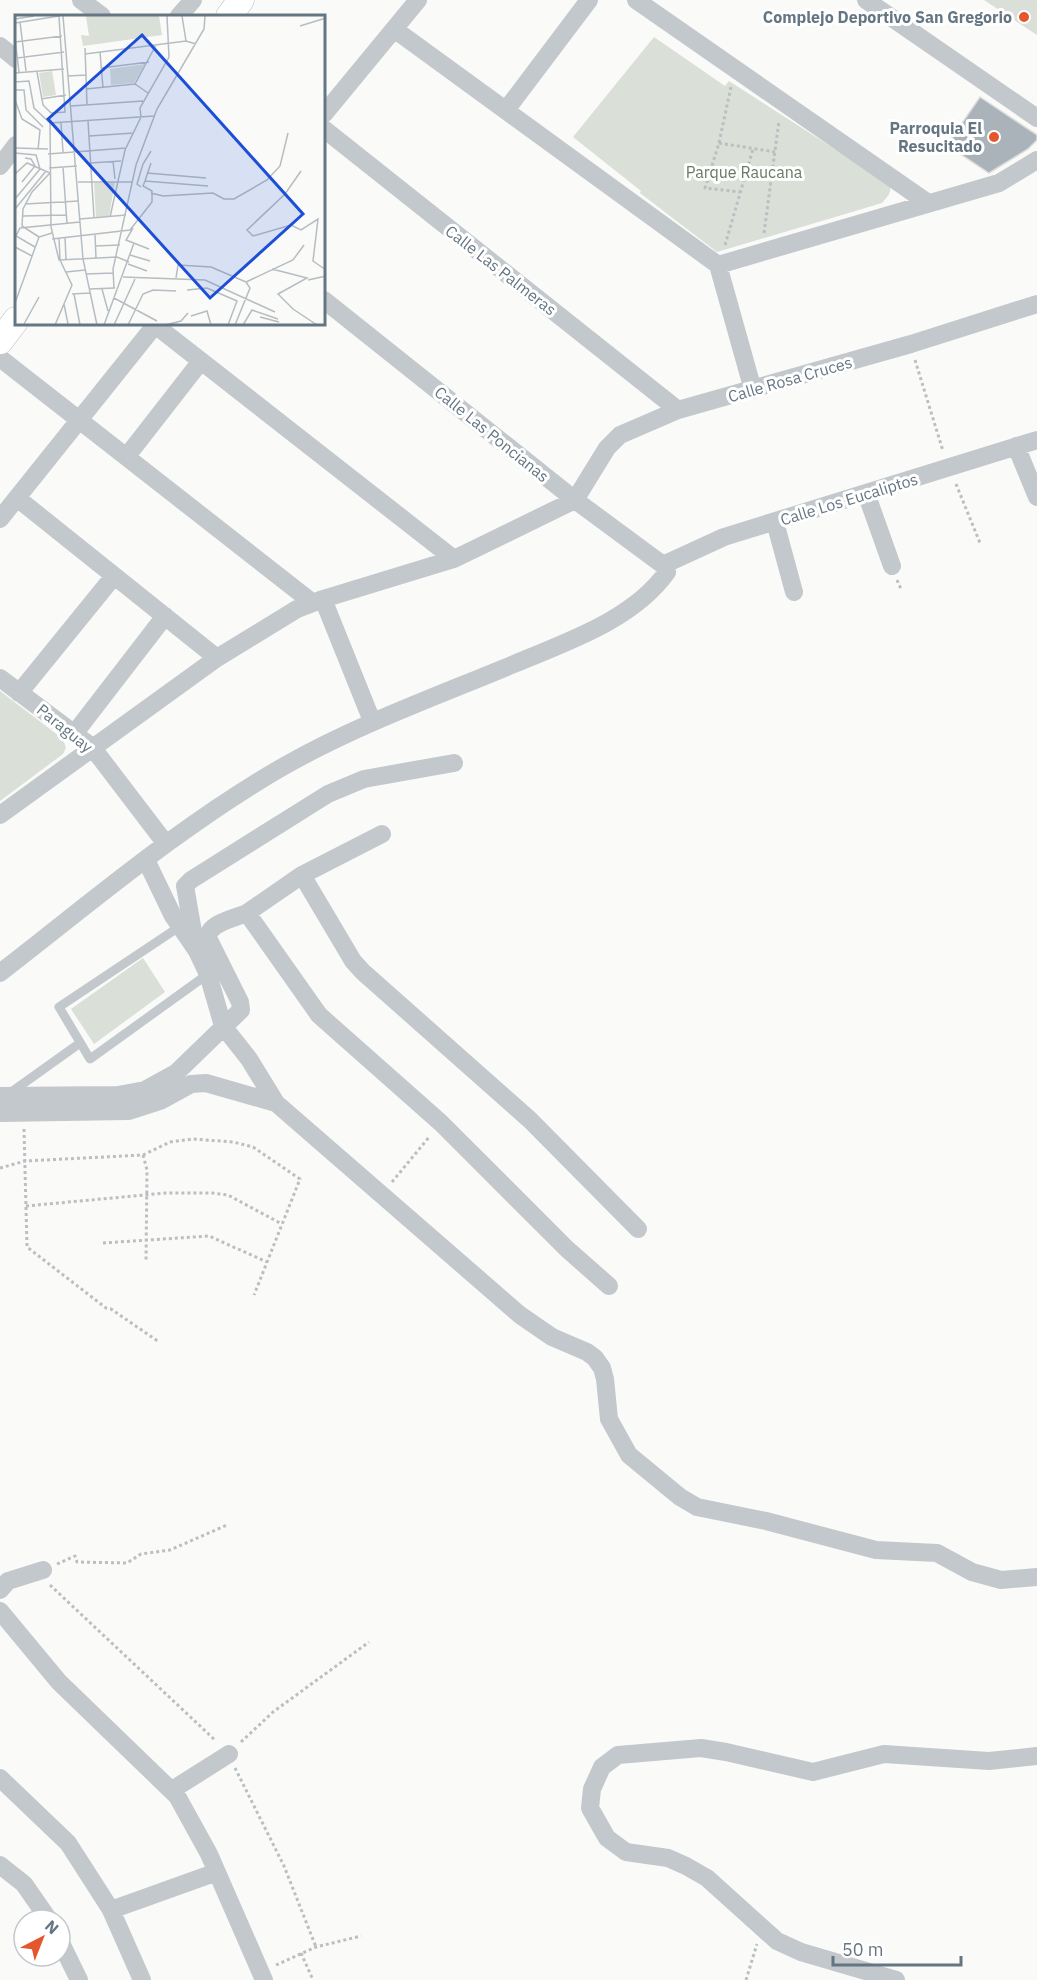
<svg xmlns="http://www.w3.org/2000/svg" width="1037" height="1980" viewBox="0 0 1037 1980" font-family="'IBM Plex Sans',sans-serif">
	<rect width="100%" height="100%" fill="#fafaf8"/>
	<path fill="#dadfd7" d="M984 0H1037V35Z
		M654 37 725 86 729 81 889 184C893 192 887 197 882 203L717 252 640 193 641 191 573 137Z
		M0 691 63 739 66 748 63 754 0 801Z
		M143 958 165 992 94 1044 71 1009Z"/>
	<path fill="#aab3b9" stroke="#dcdcda" stroke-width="1.5" d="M980 97 1037 135V140L1028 149 989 173 947 145Z"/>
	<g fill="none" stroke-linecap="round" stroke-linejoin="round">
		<g stroke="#b3babf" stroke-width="27">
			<path id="secondary" d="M229 16 241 0
				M0 341 16 320"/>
		</g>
		<path stroke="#bbbfc2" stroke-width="3" stroke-dasharray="3 3" stroke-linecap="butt" d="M731 87 719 143 705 188 740 192
			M719 143 775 152
			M764 233 779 121
			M725 245 753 149
			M915 360 943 451
			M956 484 980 543
			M897 580 901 589
			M24 1129 27 1247 106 1308 111 1309 159 1342
			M143 1155 147 1170 146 1262
			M0 1168 25 1161 143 1155 170 1142 193 1139 233 1142 253 1147 300 1179 254 1295
			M392 1182 430 1136
			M26 1206 166 1193H212L228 1195 280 1223
			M103 1243 209 1236 267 1262
			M57 1564 75 1556 77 1562 127 1563 141 1554 170 1550 227 1525
			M50 1585 216 1741
			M241 1742 273 1712 369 1642
			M235 1768 284 1866 316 1947
			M301 1953 313 1980
			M276 1965 316 1947 361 1936
			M746 1980 757 1944"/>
		<path stroke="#c3c8cc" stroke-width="9" d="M179 927 59 1007 90 1059 208 974
			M10 1093 80 1043"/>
		<path stroke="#c3c8cc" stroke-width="18" d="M81 0 102 16
			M636 0 928 203
			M866 0 1037 118
			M179 16 193 0
			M394 29 718 265 753 390
			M0 46 16 59
			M506 110 589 0
			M324 114 418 0
			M324 129 678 410
			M0 166 16 145
			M718 265 999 183 1037 160
			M155 325 454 559
			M0 358 313 603
			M1016 446 1037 497
			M127 456 201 361
			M866 493 892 566
			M17 498 217 658
			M0 519 156 324
			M775 522 794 592
			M663 565 724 537 1037 440
			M323 599 372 721
			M0 678 92 747 166 844
			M19 693 114 576
			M74 734 165 616
			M0 815 217 658 297 609 323 599 454 559 575 500 607 448 620 435 678 410 911 344 1037 304
			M146 860 173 916 197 951 208 974 223 1026 249 1059 276 1103 520 1315 552 1337 587 1352 595 1358 602 1368 605 1379 609 1419 629 1455 680 1497 697 1507 766 1521 876 1550 937 1553 972 1572 1001 1580 1037 1577
			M302 875 353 961 363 972 530 1120 638 1229
			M247 913 302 875 382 834
			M195 943 185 886 191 880 328 794 364 779 454 763
			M0 973C93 901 184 823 286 765 359 724 437 696 514 664 566 642 633 620 667 572L663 565 575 500 324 300
			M0 1096 118 1095 145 1090 176 1073 241 1010 240 1002 208 938C208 923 235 918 247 913L319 1015 441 1123 567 1249 609 1286
			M0 1113 129 1111 160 1101 191 1084 206 1083 276 1103
			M0 1590 8 1581 43 1570
			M0 1611 59 1682 177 1796 209 1854 264 1980
			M0 1778 68 1843 111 1910 142 1980
			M172 1790 229 1754
			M0 1865 24 1884 49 1920
			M111 1910 217 1872
			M60 1941 79 1980
			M896 1980 801 1952 777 1941 707 1878 686 1866 668 1858 626 1852 607 1838 590 1808 592 1789 602 1767 618 1755 701 1748 726 1752 813 1772 884 1754 989 1761 1037 1756"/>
		<use href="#secondary" stroke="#fff" stroke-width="26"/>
	</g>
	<g fill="#e4572e" stroke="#fff" stroke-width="2">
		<circle cx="1024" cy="17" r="6"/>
		<circle cx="994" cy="137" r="6"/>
	</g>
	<g text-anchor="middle" stroke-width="6" stroke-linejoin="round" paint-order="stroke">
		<g font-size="16" font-weight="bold" fill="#657683" stroke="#fff" text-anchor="end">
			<text x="1012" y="23">Complejo Deportivo San Gregorio</text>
			<text x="982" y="134">Parroquia El<tspan x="982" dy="18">Resucitado</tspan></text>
		</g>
		<g font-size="16" fill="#687a64" stroke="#fff">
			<text x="744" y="178">Parque Raucana</text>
		</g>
		<g font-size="16" fill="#657683" stroke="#fff">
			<text transform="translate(501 270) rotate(38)" y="6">Calle Las Palmeras</text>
			<text transform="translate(790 379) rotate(-16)" y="6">Calle Rosa Cruces</text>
			<text transform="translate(492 434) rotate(39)" y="6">Calle Las Poncianas</text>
			<text transform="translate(849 499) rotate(-17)" y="6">Calle Los Eucaliptos</text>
			<text transform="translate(65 728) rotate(39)" y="6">Paraguay</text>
		</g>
	</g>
	<g transform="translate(15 15)">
		<rect width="310" height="310" fill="#fafaf8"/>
		<path d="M71 1H144L147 20 68 31 66 20 74 21ZM130 49 119 68 96 70 95 54ZM37 56 41 80 28 82 24 58ZM100 167 94 201 81 202 79 168Z" fill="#dadfd7"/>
		<path fill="none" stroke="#b5bdc2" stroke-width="1.5" d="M48 1 68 244 82 310M167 1 171 26M0 4 19 1M5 7 11 56M0 8 44 1M285 11 311 3M0 24 4 57M0 27 47 21M70 33 72 89M85 37 88 73M70 39 171 26 181 29M2 43 49 37M86 53 134 47M22 57 28 90 36 98 50 97 44 1M0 58 49 54M53 61 71 60M0 67 14 66 19 93 35 108 139 101M120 69 141 30M71 74 120 69 133 78M0 75H9L11 95 28 112M26 84 51 80M0 85 7 104 25 115 23 135M56 91 128 86M73 106 79 202M35 108 36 212 44 245 102 242 114 247M46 108 48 137M74 121 119 118M0 133 33 134M0 138 21 140 25 154 0 184M33 139 111 133M98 146 100 164M75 148 106 146M48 152 52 209M34 153 62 151M286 156 270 179 232 215 238 221 276 210 286 215 303 204 298 246 311 255M132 158 191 163M0 159 12 148 35 158 17 177 8 194 7 211 24 222M130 166 136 148M7 167 20 151 16 144 10 143M63 167H117M126 172 122 169 128 149 136 136M136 178 148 181 198 178 209 184H219L252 165 265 151 273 118M10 189 64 186M0 194 31 156M8 201 51 200M95 202 110 135 126 102 125 93 154 42 152 1M65 204 111 200M118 213 111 225 134 234M80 219 81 243M50 222 51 245M37 224 115 215 137 187V176L128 171 130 166 193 171M80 231 105 230M0 232 17 241M20 232 1 221 5 213 65 207M115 240 135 246M113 249 132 256M257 254 292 263 263 279 278 294 302 310M51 257 70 255M71 259 98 258M108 262 190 265 260 297M161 263 163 250 196 252 231 267M293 265 311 261M231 267 278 245 289 230M99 273 98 254 121 150 142 94 189 14 190 1M74 274 100 273M87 274 93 296M172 275 192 273 222 286 213 310M57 279 75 278M59 279 65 310M99 283 142 306M0 288 24 222 37 218M49 289 53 309M176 301 192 296 196 310M245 302 264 307M9 309 24 282M40 310 57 270 45 245 44 223M89 310 119 228M99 310 120 264M113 310 128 279 138 275 161 276M150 310 166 306 173 298M220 310 235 273 231 267M228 310 237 295 263 304"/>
		<path fill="#1d4ed8" fill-opacity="0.15" stroke="#1d4ed8" stroke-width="3" d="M127 20 288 199 195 283 33 104Z"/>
		<rect width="310" height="310" fill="none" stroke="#657683" stroke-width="3"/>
	</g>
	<g transform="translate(42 1938) rotate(42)"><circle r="28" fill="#ffffff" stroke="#c1c8cd" stroke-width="1.5"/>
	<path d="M0-4.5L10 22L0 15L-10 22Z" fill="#e4572e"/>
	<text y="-9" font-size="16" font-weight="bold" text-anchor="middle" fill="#657683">N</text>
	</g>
	<path d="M833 1956v9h128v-9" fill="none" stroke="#657683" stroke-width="3"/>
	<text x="842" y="1956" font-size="18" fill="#657683" stroke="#ffffff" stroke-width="4.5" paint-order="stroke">50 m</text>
</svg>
